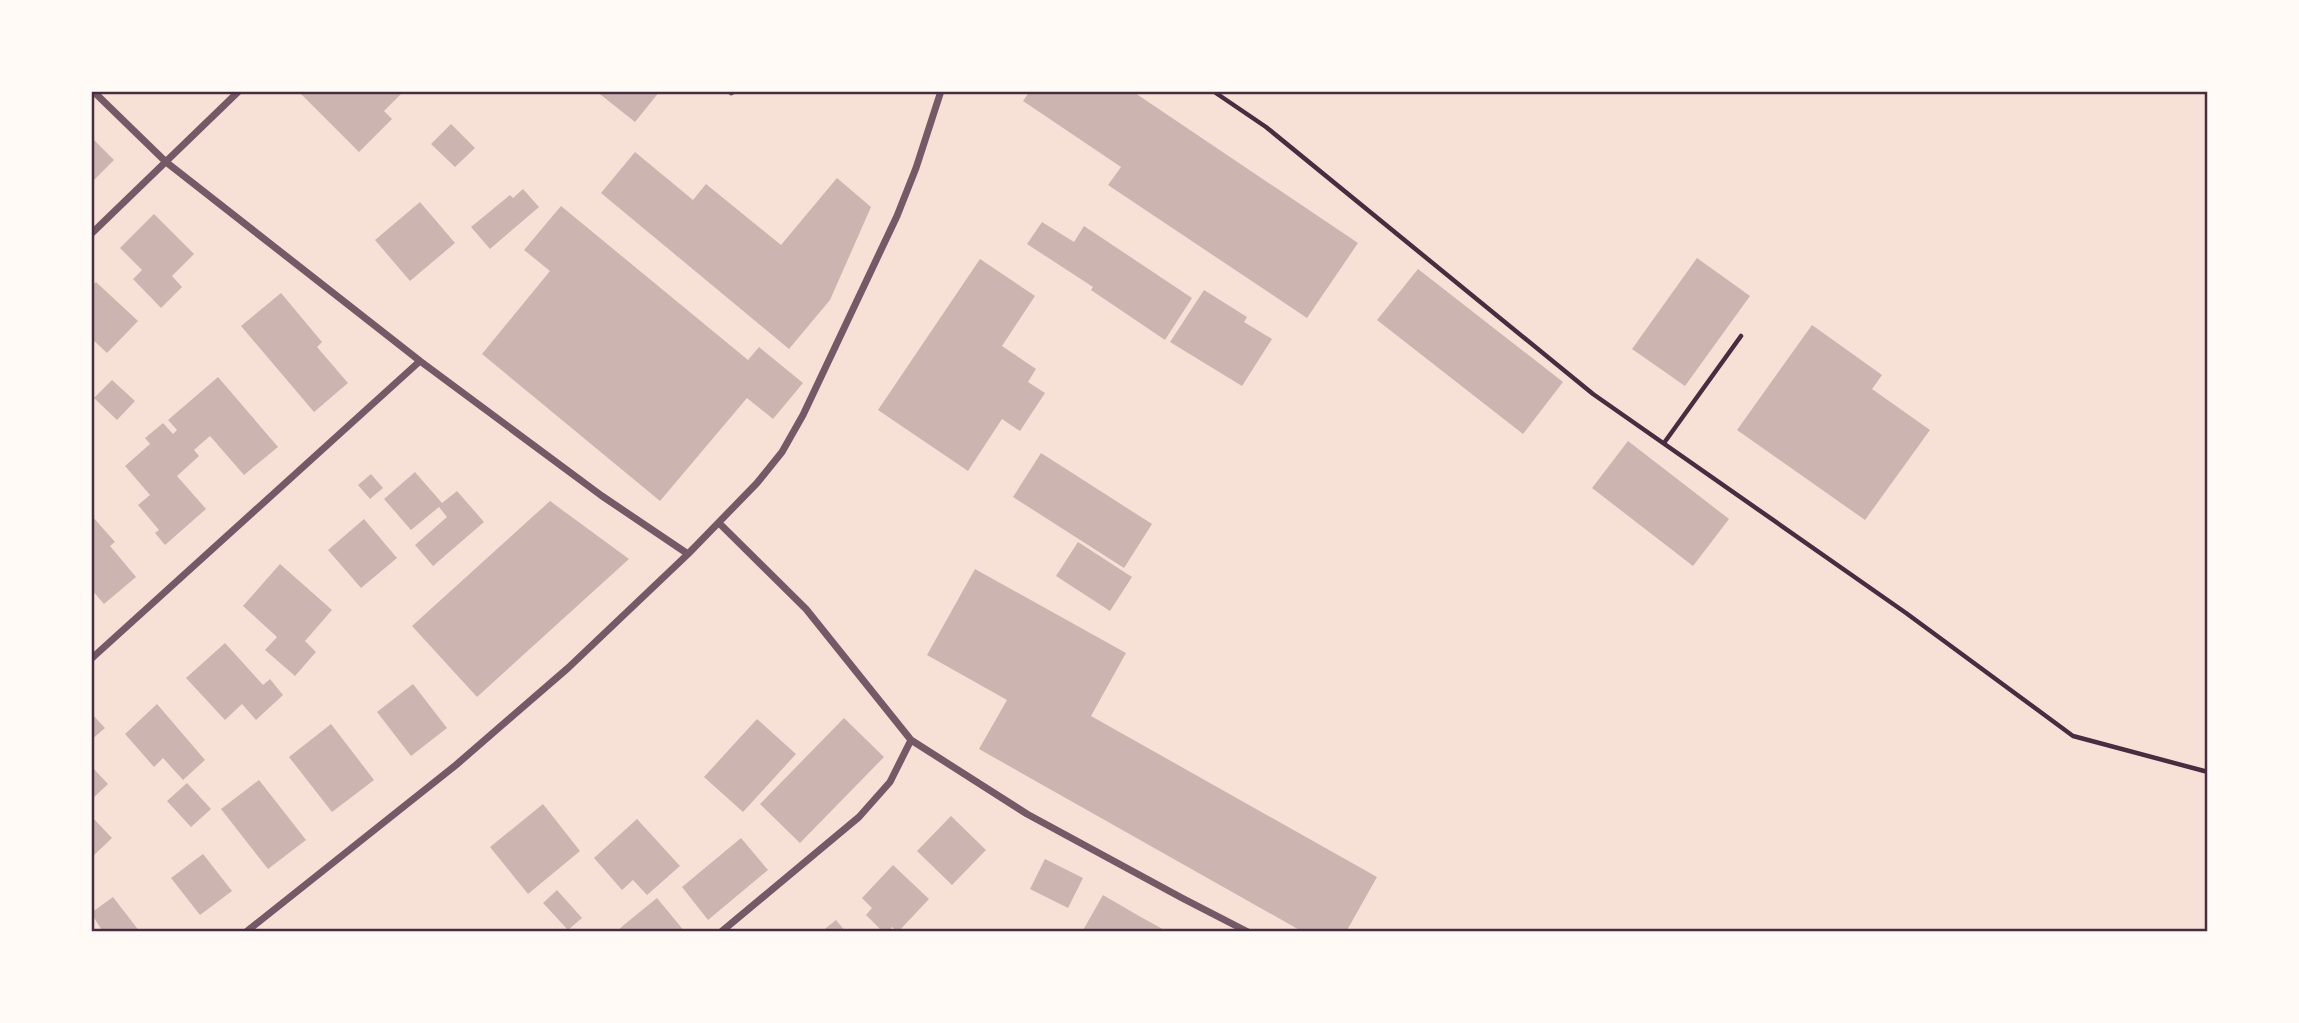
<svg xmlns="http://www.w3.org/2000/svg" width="2299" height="1023" viewBox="0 0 2299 1023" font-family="Jost,sans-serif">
	<rect width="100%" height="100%" fill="#f7e1d7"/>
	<path fill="#ccb4b1" d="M298 91H404L384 111 392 119 359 152Z
		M596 91H660L635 122Z
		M1030 91H1132L1358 243 1307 318 1108 185 1121 167 1023 101Z
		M451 124 475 148 455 167 431 144Z
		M91 137 114 160 91 183Z
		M635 152 693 200 706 184 781 245 837 178 871 207 830 300 789 349 601 193Z
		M523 189 539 207 490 249 471 227 510 195 513 198Z
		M420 202 455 243 410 281 375 240Z
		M561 206 748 360 759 347 803 383 773 419 747 398 660 501 482 354 550 271 524 250Z
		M154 214 194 254 172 276 182 287 161 308 133 279 142 270 120 248Z
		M1042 222 1074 242 1084 226 1192 298 1165 340 1091 290 1093 287 1027 244Z
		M1697 258 1750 296 1685 386 1632 349Z
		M980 259 1035 296 1002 346 1036 369 1028 382 1045 393 1020 431 1002 419 968 471 878 410Z
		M1418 269 1563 382 1523 434 1377 320Z
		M96 282 138 321 107 353 91 338V287Z
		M1204 290 1247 317 1244 322 1272 339 1242 386 1170 342Z
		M281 293 322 342 317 347 348 383 314 412 241 326Z
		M1812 325 1882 375 1872 389 1930 430 1865 520 1737 430Z
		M218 377 278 447 244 475 210 436 194 450 199 456 177 476 206 509 165 545 155 533 159 530 138 505 150 495 125 466 150 444 145 438 163 423 173 434 177 430 168 420Z
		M112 380 135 401 117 420 94 398Z
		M1628 441 1729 519 1693 566 1592 488Z
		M1041 453 1152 524 1124 568 1013 497Z
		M415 472 442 503 457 491 484 522 433 566 415 545 447 517 439 507 411 530 384 499Z
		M371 474 383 488 370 499 358 485Z
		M550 501 629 559 477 697 412 626Z
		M91 515 115 542 110 546 136 577 104 604 91 589Z
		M364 519 397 558 361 588 328 550Z
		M1078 542 1132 577 1110 611 1056 576Z
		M280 564 332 610 305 641 316 652 295 676 265 650 277 637 243 606Z
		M975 569 1126 653 1091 716 1377 877 1346 932H1303L979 749 1007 700 927 655Z
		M225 643 263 685 270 679 283 695 256 720 242 704 225 720 186 678Z
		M413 684 447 728 411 756 377 712Z
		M157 704 205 760 183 780 163 758 154 767 125 734Z
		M91 713 105 728 91 740Z
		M844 718 884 757 800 843 760 804Z
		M757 719 796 754 743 812 704 777Z
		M331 724 374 780 332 812 289 757Z
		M91 766 108 784 91 800Z
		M259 780 306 840 268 869 221 809Z
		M187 783 211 809 191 827 167 801Z
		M543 804 580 851 528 894 490 847Z
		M91 816 112 838 91 858Z
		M951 816 986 850 952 885 917 851Z
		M637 819 680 866 647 895 633 880 622 890 594 858Z
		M741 838 768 870 708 920 682 887Z
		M203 854 232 891 200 915 171 878Z
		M1045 859 1083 878 1068 908 1030 889Z
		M893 865 929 899 898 932 892 927 888 932H883L866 915 872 908 862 898Z
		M557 890 582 918 568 930 543 903Z
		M1103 895 1139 916 1168 932H1082Z
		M113 897 140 932H103L91 913Z
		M657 898 685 932H616L625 924Z
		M836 920 846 932H821Z"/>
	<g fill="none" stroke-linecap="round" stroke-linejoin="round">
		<path stroke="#4a2c40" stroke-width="4.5" d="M1213 91 1266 127 1593 394 1906 613 2073 736 2208 772
			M1664 443 1741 336"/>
		<path stroke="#755966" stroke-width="5" d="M731 93 735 91"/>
		<path stroke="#755966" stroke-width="7" d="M93 91 166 162 420 361 602 496 688 554
			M91 234 239 91
			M719 523 806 609 911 740 1027 814 1182 898 1248 932
			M91 659 420 361
			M246 932 456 765 568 668 688 554 757 483 782 452 803 415 897 216 916 168 941 91
			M721 932 859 817 890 782 911 740"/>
	</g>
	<rect width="2299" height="1023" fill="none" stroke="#fffaf5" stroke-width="186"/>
	<rect x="93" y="93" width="2113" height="837" fill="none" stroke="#4a2c40" stroke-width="2.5"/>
</svg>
